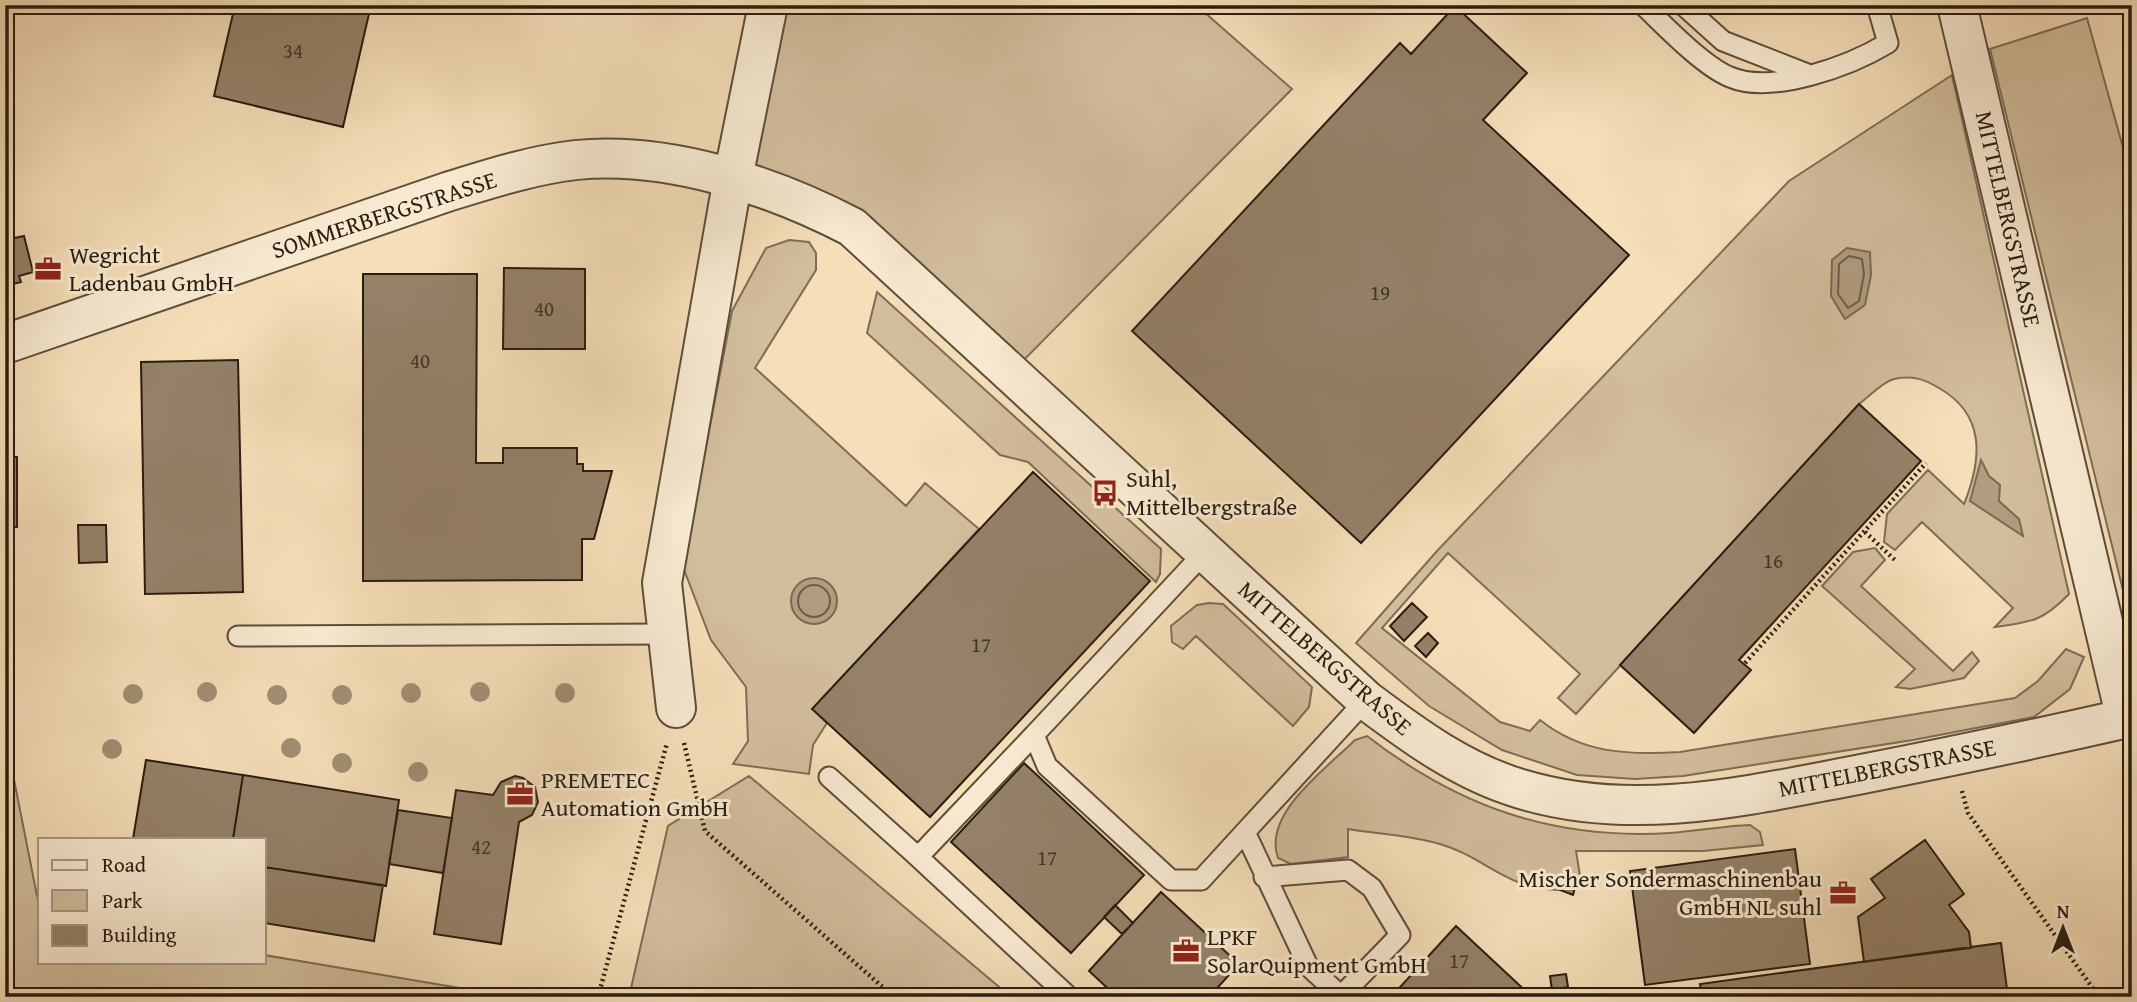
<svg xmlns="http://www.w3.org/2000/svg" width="2137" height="1002" viewBox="0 0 2137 1002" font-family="'Gentium Book Plus',serif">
	<rect width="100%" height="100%" fill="#f5deb8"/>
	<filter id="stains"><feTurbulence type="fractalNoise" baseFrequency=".00286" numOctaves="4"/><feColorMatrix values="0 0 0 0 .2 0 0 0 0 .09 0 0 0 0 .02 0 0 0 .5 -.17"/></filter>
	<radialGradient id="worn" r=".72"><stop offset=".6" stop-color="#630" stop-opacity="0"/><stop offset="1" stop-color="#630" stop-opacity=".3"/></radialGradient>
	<path fill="#d2bd9c" stroke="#7e6d56" stroke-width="2" d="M768 5H1207L1203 11 1292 89 1010 374 852 227 733 178Z
		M2087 18 2132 180V627L1990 49Z
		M1952 75 2069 594C2043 621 2032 622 1995 627L2013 608 1922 522 1895 550 1884 542 1887 514 1928 470 1964 504C1982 459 1986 415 1939 388 1924 379 1912 375 1894 379 1882 382 1869 397 1859 404L1576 714 1558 698 1580 674 1448 553 1382 628 1500 722 1530 731 1540 720C1583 754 1628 755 1680 752L2015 698 2038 681 2066 649 2084 657 2070 689 2034 717 1913 740 1683 776 1635 779 1577 775 1502 750 1429 706 1356 643 1437 551 1789 181Z
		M789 240 809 242 816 253V270L755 368 906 506 925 483 979 529 813 709 827 723 813 745 809 774 733 764 748 741 746 687 711 640 683 567 732 311 766 248Z
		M877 292 1161 549 1160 574 1156 582 1028 462 1000 455 867 333Z
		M1875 548 1885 560 1861 586 1953 671 1972 652 1979 661 1964 678 1910 689 1896 687 1915 669 1822 586 1853 552Z
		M1209 603 1223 604 1312 687 1309 707 1293 726 1196 636 1183 649 1172 642 1171 626 1197 605Z
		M5 734 40 911V962H264V955L513 997H5Z
		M1367 736C1459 807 1553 840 1670 833 1697 831 1723 826 1750 825L1760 832 1763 845 1703 851H1576L1581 882 1564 880 1560 890C1507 890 1485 857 1440 844 1411 835 1378 834 1348 829V857L1291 864 1278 858C1262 814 1327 768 1355 740Z
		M749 776 1011 997H629L668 826Z"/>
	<path fill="#b09c7f" stroke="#7a6953" stroke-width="2" d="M1847 248 1870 252 1871 275 1865 305 1845 319 1831 296 1832 260Z
		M1981 460 1989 476 2000 485 1999 501 2019 519 2023 536 1970 501Z
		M791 601a23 23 0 1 1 46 0a23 23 0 1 1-46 0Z"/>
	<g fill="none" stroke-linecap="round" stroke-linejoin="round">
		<path stroke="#6d5c48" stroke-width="2" d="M1849 256 1862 259 1864 274 1859 301 1848 308 1838 294 1839 264Z
			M798 601a16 16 0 1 1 32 0a16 16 0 1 1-32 0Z"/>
	</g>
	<path fill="#948168" stroke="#2a1d11" stroke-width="2" d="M235 5H371L343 127 214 96Z
		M1455 6 1527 73 1483 120 1629 255 1361 543 1132 331 1400 43 1411 54Z
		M9 235 10 239 24 236 33 272 19 276 21 282 5 286V236Z
		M504 268 585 269V349H503Z
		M363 274H477L476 463H503V448H577V464H583V471H612L594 539H582V580L363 581Z
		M238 360 243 592 145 594 141 362Z
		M1859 404 1921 461 1739 660 1751 670 1694 733 1620 665Z
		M5 457H17V527H5Z
		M1033 472 1150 581 930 817 812 709Z
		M78 525H106L107 562 79 563Z
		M1412 603 1427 617 1404 641 1390 626Z
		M1428 633 1438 643 1426 657 1415 646Z
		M146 760 243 775 233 839H133Z
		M1024 763 1144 875 1071 953 951 842Z
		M243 775 399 800 386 886 264 867V839H233Z
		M515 776 523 778 535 787 538 802 532 815 519 822 501 944 434 934 456 790 493 795 501 782Z
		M398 810 452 818 443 873 389 864Z
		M1925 840 1964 894 1949 905 1969 932 1971 948 1864 962 1858 917 1885 898 1871 879Z
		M1795 849 1810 964 1645 985 1630 871Z
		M264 867 383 885 374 941 264 923Z
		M1564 880 1576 884 1573 895 1560 890Z
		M1161 892 1239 964 1209 997H1117L1089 971Z
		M1115 905 1133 923 1122 934 1104 917Z
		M1456 926 1530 995 1528 997H1391Z
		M2001 943 2008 997H1702L1700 984Z
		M1566 974 1568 987 1552 990 1550 976Z
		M1236 988 1245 997H1228Z"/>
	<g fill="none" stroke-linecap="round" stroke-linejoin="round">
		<g stroke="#5d4d3b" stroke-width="23">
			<path id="lane" d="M1643 5C1665 26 1703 66 1730 77 1772 95 1850 66 1888 43L1877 5
				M1683 5 1723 41 1810 75
				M1204 553 1034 735 1047 766 1171 880H1201L1245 832
				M238 636 668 634
				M829 777 918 857 1034 735
				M918 857 1069 997
				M1264 877 1348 870 1372 888 1400 935 1341 996 1308 966 1245 832 1366 700"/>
		</g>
		<g stroke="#5d4d3b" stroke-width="42">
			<path id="street" d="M1957 5 2126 719
				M5 344 447 192C489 179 532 165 576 160 668 151 771 185 852 227L1366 700C1414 736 1463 772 1521 789 1633 823 1746 796 1857 775 1949 757 2040 738 2132 717
				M676 708 662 583 733 178 768 5"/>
		</g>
		<path stroke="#2a1d11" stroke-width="4.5" stroke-dasharray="2 3.5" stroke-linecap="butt" d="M1865 532 1896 561
			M1745 663 1926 463
			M684 743 705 831 894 997
			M1962 791 1968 813 2099 997
			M598 997 667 743"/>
		<use href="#lane" stroke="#f8ead1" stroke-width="19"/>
		<use href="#street" stroke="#f8ead1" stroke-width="38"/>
	</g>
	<g fill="#a18e73">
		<circle cx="207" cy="692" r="10"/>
		<circle cx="480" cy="692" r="10"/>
		<circle cx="411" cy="693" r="10"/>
		<circle cx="565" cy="693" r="10"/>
		<circle cx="133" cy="694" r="10"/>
		<circle cx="277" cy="695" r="10"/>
		<circle cx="342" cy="695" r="10"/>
		<circle cx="291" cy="748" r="10"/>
		<circle cx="112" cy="749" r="10"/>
		<circle cx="342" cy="763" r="10"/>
		<circle cx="418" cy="772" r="10"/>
	</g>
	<defs>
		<g id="office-bare" transform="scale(2.1)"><path d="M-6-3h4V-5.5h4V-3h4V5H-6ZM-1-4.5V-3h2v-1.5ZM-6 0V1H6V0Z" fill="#8f2418" stroke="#f8ead1" stroke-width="2.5" paint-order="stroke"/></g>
		<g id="bus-bare" transform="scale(2.1)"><path d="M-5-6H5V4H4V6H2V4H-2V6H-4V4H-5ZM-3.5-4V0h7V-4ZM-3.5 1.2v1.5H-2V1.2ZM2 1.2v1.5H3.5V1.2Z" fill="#8f2418" stroke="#f8ead1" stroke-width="2.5" paint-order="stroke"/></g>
	</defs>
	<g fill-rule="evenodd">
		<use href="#office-bare" x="48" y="269"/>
		<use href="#bus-bare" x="1105" y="493"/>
		<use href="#office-bare" x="520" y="794"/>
		<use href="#office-bare" x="1843" y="893"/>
		<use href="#office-bare" x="1186" y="951"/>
	</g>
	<g text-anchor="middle" stroke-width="6" stroke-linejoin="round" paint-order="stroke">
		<g font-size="21" fill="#443627">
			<text x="293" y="58">34</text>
			<text x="1380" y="300">19</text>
			<text x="544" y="316">40</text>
			<text x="420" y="368">40</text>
			<text x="1773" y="568">16</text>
			<text x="981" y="652">17</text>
			<text x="481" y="854">42</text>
			<text x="1047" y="865">17</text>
			<text x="1459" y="968">17</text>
		</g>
		<g font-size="24" fill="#2a1d11" stroke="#f8ead1">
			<text transform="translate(384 215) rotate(-18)" y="8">SOMMERBERGSTRASSE</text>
			<text transform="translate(2008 219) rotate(77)" y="8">MITTELBERGSTRASSE</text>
			<text transform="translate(1325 658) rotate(41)" y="8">MITTELBERGSTRASSE</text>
			<text transform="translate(1887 768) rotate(-11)" y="8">MITTELBERGSTRASSE</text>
		</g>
		<g font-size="24" fill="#2a1d11" stroke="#f8ead1" text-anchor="start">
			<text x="69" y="263">Wegricht<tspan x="69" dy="28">Ladenbau GmbH</tspan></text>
			<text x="1126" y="487">Suhl,<tspan x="1126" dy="28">Mittelbergstraße</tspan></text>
			<text x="541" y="788">PREMETEC<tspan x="541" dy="28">Automation GmbH</tspan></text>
			<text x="1822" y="887" text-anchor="end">Mischer Sondermaschinenbau<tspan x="1822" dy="28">GmbH NL suhl</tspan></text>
			<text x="1207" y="945">LPKF<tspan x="1207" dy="28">SolarQuipment GmbH</tspan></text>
		</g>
	</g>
	<rect width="2137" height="1002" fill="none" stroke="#f5deb8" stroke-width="28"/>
	<rect x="7" y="7" width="2123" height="988" fill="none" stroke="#2a1d11" stroke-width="3.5"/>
	<rect x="14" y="14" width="2109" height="974" fill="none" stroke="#2a1d11" stroke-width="2"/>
	<rect x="38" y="838" width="228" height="126" fill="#f8ead1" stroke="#a69884" stroke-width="2"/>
	<rect x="52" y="860" width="35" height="10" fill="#f8ead1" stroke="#a69884" stroke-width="2"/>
	<text x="102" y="872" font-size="21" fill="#2a1d11">Road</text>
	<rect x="52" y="890" width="35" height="21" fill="#d2bd9c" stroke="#a69884" stroke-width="2"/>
	<text x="102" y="908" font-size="21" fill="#2a1d11">Park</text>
	<rect x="52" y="925" width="35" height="21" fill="#948168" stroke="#a69884" stroke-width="2"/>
	<text x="102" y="942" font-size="21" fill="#2a1d11">Building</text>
	<g transform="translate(2063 928)" stroke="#f8ead1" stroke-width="5" paint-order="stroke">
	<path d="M0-5L12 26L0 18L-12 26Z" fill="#2a1d11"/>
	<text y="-10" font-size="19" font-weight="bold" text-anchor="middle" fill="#2a1d11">N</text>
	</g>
	<rect width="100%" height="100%" filter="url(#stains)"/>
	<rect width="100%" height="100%" fill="url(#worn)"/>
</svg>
